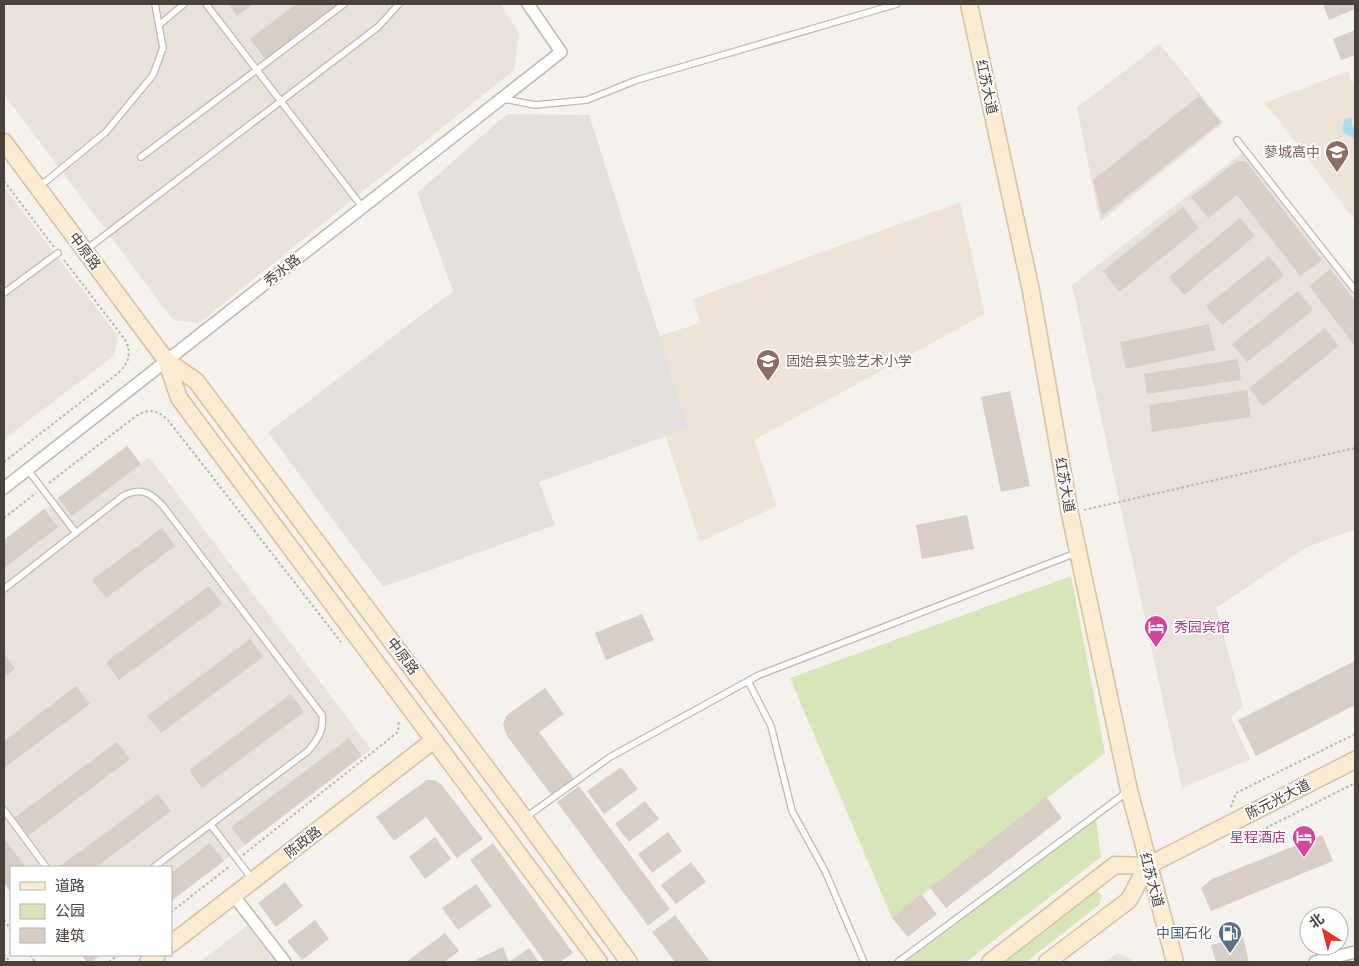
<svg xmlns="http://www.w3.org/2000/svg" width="1359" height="966" viewBox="0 0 1359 966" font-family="Rubik,'Noto Sans SC',sans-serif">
	<rect width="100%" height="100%" fill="#f5f1ec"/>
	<path fill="#e8e2da" d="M4 4H500L519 33 514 70 199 323 173 320 4 94Z
		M1160 44 1223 123 1100 222 1077 107Z
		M1242 153 1355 297V529L1305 548 1216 608 1243 706 1231 717 1250 759 1182 788 1072 285Z
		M4 187 118 336 114 356 4 439Z
		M127 446 140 464 149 457 371 749 171 901V867H26L4 838V540Z
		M247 926 277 962H200Z
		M1117 953 1131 959 1132 962H1104Z"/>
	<path fill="#e5e0dd" d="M507 114 589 115 689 428 539 482 555 525 383 587 268 432 453 291 417 193Z"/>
	<path fill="#ede4d7" d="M1348 71 1351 82 1355 81V220L1265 103Z
		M960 202 985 314 754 440 777 506 700 542 665 435 689 427 659 336 700 323 693 299Z"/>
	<path fill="#d7e6b8" d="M1071 576 1105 753 892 918 790 678Z
		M1096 819 1101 857 966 962H905Z
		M1095 888 1102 896 1099 905 1026 962H995Z"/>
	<path fill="#addbec" d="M1352 117V126L1355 129V139L1345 134 1342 129 1345 119Z"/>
	<path fill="#d9cec5" d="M228 4H254L237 16Z
		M296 4H338L265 59 250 39Z
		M1323 4H1355V9L1329 20Z
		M1355 30V55L1341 60 1333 39Z
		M1199 96 1221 122 1102 216 1093 180Z
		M1237 161H1245L1248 164 1322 260 1300 276 1237 195 1208 218 1191 197Z
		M1183 207 1199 228 1119 292 1103 271Z
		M1240 218 1255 236 1184 295 1169 277Z
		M1269 256 1284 275 1222 325 1206 306Z
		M1330 269 1355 301V346L1309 286Z
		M1298 291 1313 310 1247 362 1232 344Z
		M1209 324 1215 350 1126 369 1120 342Z
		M1325 328 1339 346 1263 406 1249 388Z
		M1238 359 1241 380 1147 394 1144 374Z
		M1247 390 1251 417 1152 432 1149 405Z
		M1010 391 1030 486 1001 492 981 397Z
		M127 446 141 464 72 516 58 498Z
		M44 509 58 527 4 568V540Z
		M967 515 974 549 922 559 916 525Z
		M162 528 175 546 106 598 92 580Z
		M209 586 222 604 119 680 106 662Z
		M642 614 654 640 606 660 595 633Z
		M250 639 263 657 161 733 147 716Z
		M4 653 15 669 4 677Z
		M1355 661V705L1256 756 1238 720Z
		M76 686 90 704 4 768V741Z
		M545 688 564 714 539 732 575 780 553 797 507 736 503 725 506 716Z
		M291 694 304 712 202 788 189 770Z
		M349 738 362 756 245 845 231 827Z
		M117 742 130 759 28 836 14 818Z
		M621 767 638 789 604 814 587 791Z
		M427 780H435L442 785 483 839 457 858 426 817 394 841 376 817Z
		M579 786 670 909 648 926 557 802Z
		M158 794 171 811 96 867H59Z
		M1046 797 1062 818 946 908 930 888Z
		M645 801 659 819 629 842 615 824Z
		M668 832 682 851 652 873 638 854Z
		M1322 835 1333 861 1211 911 1201 888 1212 879Z
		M435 837 451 859 425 879 409 857Z
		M4 838 26 867H11V893L4 883Z
		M210 843 224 861 171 901V873Z
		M493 843 573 953 560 962H545L470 860Z
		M691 862 706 882 676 904 661 885Z
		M285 882 303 906 276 927 258 903Z
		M476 884 492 906 458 930 442 908Z
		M921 894 937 914 908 937 892 918Z
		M675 915 709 960 707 962H675L652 932Z
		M315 920 329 939 302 960 287 941Z
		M445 933 459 951 446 961 406 962Z
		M1243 937 1249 962H1216L1211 945Z
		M503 947 509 962 529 948 539 962H477L476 960Z
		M81 955H101L91 962H87Z"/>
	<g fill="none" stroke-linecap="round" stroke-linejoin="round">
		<g stroke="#c0b8af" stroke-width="8">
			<path id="lane" d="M206 4 363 208
				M159 25 184 4
				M504 99 535 105 587 100 637 80 897 4
				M1237 140 1355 290
				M141 157 344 4
				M39 187 106 132 153 75 163 48 155 4
				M87 249 378 27 399 4
				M4 293 58 253
				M28 470 76 533
				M4 589 123 496C141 487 150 492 163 506L322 715C324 731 318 739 308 751L154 867
				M748 681 771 726 792 811 825 871 864 962
				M4 810 46 867
				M526 817 610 757 759 675 1076 553
				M211 825 252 879
				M898 962 1127 792"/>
		</g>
		<g stroke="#c0b8af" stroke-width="14">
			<path id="street" d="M4 488 561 52 528 4
				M234 896 285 962
				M1315 962 1355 952"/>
		</g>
		<g stroke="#d4c0a1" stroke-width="19">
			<path id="secondary" d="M969 4 1031 291 1070 514 1129 790 1175 962
				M4 142 166 360 179 398 599 962
				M166 360 196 381 524 818 629 962
				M171 944 434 740
				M148 962 157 955
				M990 962 1115 865 1147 866 1355 760
				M1047 962 1129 900 1147 866"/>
		</g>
		<path stroke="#c1b1a1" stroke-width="2" stroke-dasharray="2.5 2.5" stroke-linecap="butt" d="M4 181 54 247
			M4 462 117 374C128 364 132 355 126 341L64 260
			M49 483 136 416C149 408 157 410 168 420L341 642
			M1084 510 1355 448
			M4 518 36 493
			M1231 807 1236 793 1355 734
			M1247 832 1256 833 1355 783
			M243 855 398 732 399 720
			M171 912 230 866
			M4 920 11 930
			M4 954 10 962
			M30 955 35 962
			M109 962 118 955"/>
		<use href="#lane" stroke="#fff" stroke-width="5.5"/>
		<use href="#street" stroke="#fff" stroke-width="11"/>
		<use href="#secondary" stroke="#fbebd0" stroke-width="16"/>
	</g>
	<defs>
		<g id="school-pin" transform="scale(1.25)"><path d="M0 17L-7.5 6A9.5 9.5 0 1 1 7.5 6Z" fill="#8d6e63" stroke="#fff"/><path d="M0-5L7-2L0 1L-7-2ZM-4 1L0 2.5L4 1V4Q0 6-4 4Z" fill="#fff"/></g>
		<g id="hotel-pin" transform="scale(1.25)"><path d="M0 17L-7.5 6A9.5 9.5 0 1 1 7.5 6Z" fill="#d1479c" stroke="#fff"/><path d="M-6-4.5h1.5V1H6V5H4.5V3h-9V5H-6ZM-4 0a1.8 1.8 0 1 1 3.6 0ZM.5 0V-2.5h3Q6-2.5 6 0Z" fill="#fff"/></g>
		<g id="fuel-pin" transform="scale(1.25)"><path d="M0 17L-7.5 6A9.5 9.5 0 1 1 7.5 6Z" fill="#5c6f8a" stroke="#fff"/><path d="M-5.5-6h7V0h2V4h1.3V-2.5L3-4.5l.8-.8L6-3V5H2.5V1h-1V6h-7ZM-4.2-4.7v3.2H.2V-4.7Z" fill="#fff"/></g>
	</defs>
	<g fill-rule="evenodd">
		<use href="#school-pin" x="1337" y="152"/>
		<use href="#school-pin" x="768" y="361"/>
		<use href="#hotel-pin" x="1156" y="627"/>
		<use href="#hotel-pin" x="1304" y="837"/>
		<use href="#fuel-pin" x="1230" y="933"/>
	</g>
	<g text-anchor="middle" stroke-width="4" stroke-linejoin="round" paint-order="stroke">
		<g font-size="14" fill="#49413a" stroke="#fff">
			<text transform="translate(987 87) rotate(78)" y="5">红苏大道</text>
			<text transform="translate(85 251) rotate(53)" y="5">中原路</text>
			<text transform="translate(282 270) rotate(-38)" y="5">秀水路</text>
			<text transform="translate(1065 485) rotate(80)" y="5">红苏大道</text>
			<text transform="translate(403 656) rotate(53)" y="5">中原路</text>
			<text transform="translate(1278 799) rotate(-27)" y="5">陈元光大道</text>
			<text transform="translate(303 842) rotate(-38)" y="5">陈政路</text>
			<text transform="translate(1152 880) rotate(75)" y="5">红苏大道</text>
		</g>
		<g font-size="14" fill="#785e54" stroke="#fff" text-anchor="end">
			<text x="1320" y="157">蓼城高中</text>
			<text x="786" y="366" text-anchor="start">固始县实验艺术小学</text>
		</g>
		<g font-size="14" fill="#b23c85" stroke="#fff" text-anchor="start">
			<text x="1174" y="632">秀园宾馆</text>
			<text x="1286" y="842" text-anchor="end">星程酒店</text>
		</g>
		<g font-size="14" fill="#4e5e75" stroke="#fff" text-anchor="end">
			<text x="1212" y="938">中国石化</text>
		</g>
	</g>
	<rect width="1359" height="966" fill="none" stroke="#49413a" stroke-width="10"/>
	<rect x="10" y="866" width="162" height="90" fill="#ffffff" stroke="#b6b3b0"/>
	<rect x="20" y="882" width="25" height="8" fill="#fbebd0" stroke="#b6b3b0"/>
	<text x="55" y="891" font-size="15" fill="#49413a">道路</text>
	<rect x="20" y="904" width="25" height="15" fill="#d7e6b8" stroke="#b6b3b0"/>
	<text x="55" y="916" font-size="15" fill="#49413a">公园</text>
	<rect x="20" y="928" width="25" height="15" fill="#d9cec5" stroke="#b6b3b0"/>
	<text x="55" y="941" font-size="15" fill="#49413a">建筑</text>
	<g transform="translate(1324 931) rotate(324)"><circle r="24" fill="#ffffff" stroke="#b6b3b0"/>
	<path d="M0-4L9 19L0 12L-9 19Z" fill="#eb302c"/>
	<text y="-8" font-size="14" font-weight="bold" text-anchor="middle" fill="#49413a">北</text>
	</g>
</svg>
